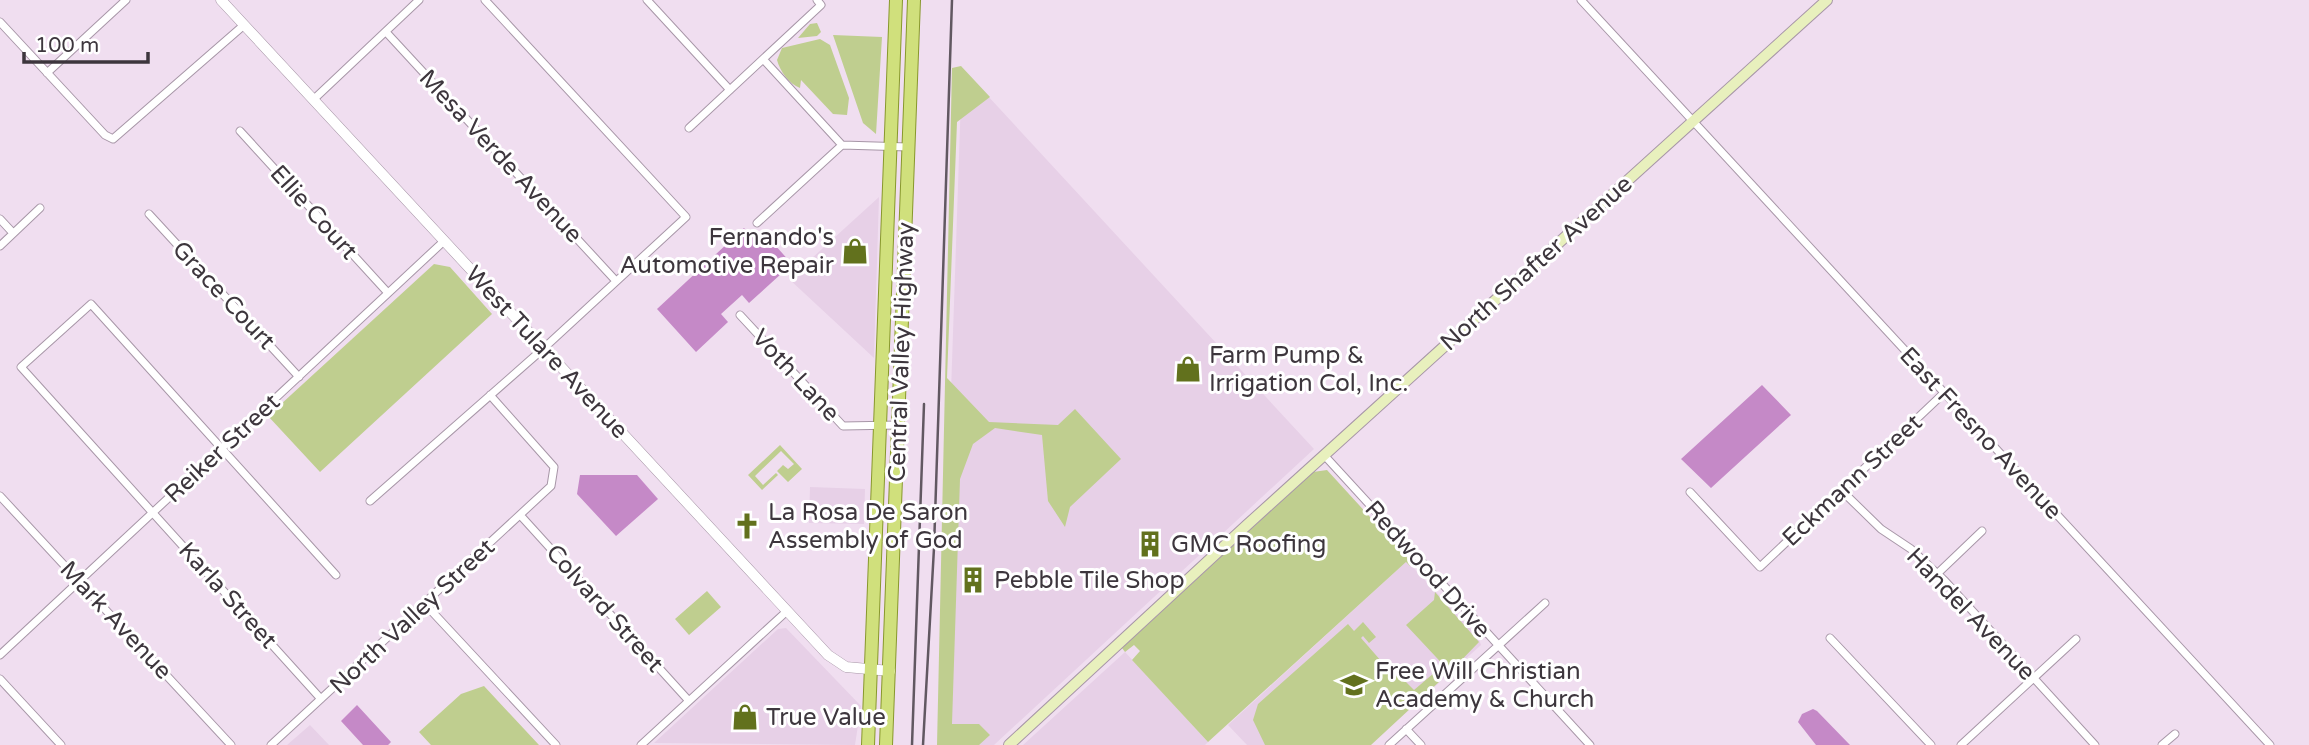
<svg xmlns="http://www.w3.org/2000/svg" width="2309" height="745" viewBox="0 0 2309 745" font-family="'Varela Round',sans-serif">
	<rect width="100%" height="100%" fill="#f0def0"/>
	<path fill="#e7d0e7" d="M962 68 1314 449 994 745H939Z
		M879 197 874 358 789 279Z
		M810 487 865 489 864 524 809 523Z
		M1407 561 1478 637 1481 645 1370 745H1247L1228 725Z
		M786 628 861 706 855 745 654 743 778 629Z
		M1125 652 1208 742 1205 745H1023Z
		M310 725 329 745H287Z"/>
	<path fill="#bfce8f" d="M817 23 821 32 817 36 798 38 810 24Z
		M833 35 882 37 876 134 863 123Z
		M820 39 830 45 849 98 847 115 833 114 801 80 800 88C789 84 780 71 777 60L782 48Z
		M961 66 990 97 957 122 947 378 989 422 1058 425 1075 409 1121 459 1070 507 1065 527 1048 501 1042 435 995 428 973 444 960 479 952 724H979L990 735 979 745H937L952 68Z
		M434 264 450 267 492 314 320 472 268 416Z
		M780 445 802 469 788 482 777 471 783 465 788 469 794 464 781 451 755 476 763 485 776 473 778 475 762 490 748 475Z
		M1327 470 1413 564 1410 566 1406 562 1208 742 1132 660 1140 651 1134 645 1125 652 1122 648 1313 472Z
		M707 591 721 607 689 635 675 619Z
		M1435 592 1479 642 1450 672 1406 625 1434 600Z
		M1363 622 1376 637 1369 643 1363 636 1361 638 1395 677 1398 674 1414 690 1441 667 1445 671 1440 681 1371 745H1265L1253 720 1258 704 1348 624 1354 631Z
		M484 686 539 745H431L419 732 461 694Z"/>
	<path fill="#c589c7" d="M744 228 756 241 765 234 792 264 749 303 742 295 721 314 728 322 696 352 657 309Z
		M1762 385 1791 415 1711 488 1681 459Z
		M580 475H637L658 499 616 536 577 494Z
		M357 705 391 742 388 745H363L341 721Z
		M1813 709 1817 711 1850 745H1816L1798 722 1802 714Z"/>
	<g fill="none" stroke-linecap="round" stroke-linejoin="round">
		<g stroke="#a796a7" stroke-width="9">
			<path id="minor" d="M647 0 730 90
				M1581 0 2270 745
				M0 22 105 135 113 139 244 25
				M386 32 616 281
				M763 59 842 145 908 147
				M47 73 126 0
				M313 100 419 0
				M689 128 821 5 817 0
				M240 131 388 293
				M149 214 299 377
				M0 219 13 233
				M757 223 842 145
				M0 246 40 208
				M740 315 843 426 898 425
				M1324 455 1590 745
				M1841 490 1881 529 1911 549 1945 581 2095 745
				M1690 492 1760 567 1944 393
				M0 496 231 745
				M370 501 544 348 686 217 485 0
				M521 516 689 701
				M1937 574 1982 531
				M425 604 556 745
				M1830 638 1931 745
				M0 655 444 241
				M0 679 61 745
				M321 699 21 367 91 304 336 575
				M1406 729 1421 745
				M271 745 551 486 554 467 490 395
				M641 745 787 611
				M1389 745 1545 603
				M1961 745 2076 639
				M2162 745 2175 734"/>
		</g>
		<g stroke="#a796a7" stroke-width="11">
			<path id="tertiary" d="M221 0 828 655 846 667 890 671"/>
		</g>
		<g stroke="#a796a7" stroke-width="12">
			<path id="secondary" d="M1009 745 1247 525 1827 0"/>
		</g>
		<g stroke="#88982d" stroke-width="14">
			<path id="primary" d="M868 745 896 0
				M886 745 914 0"/>
		</g>
		<use href="#minor" stroke="#fff" stroke-width="7"/>
		<use href="#tertiary" stroke="#fff" stroke-width="10"/>
		<use href="#secondary" stroke="#e8f0bd" stroke-width="10"/>
		<use href="#primary" stroke="#d0e07c" stroke-width="12"/>
		<path stroke="#615861" stroke-width="2.5" d="M912 745 924 404
			M923 745 934 548 952 0"/>
	</g>
	<defs>
		<g id="shop-bare" transform="scale(2.1)"><path d="M-5-2.5h2.3a2.7 3.5 0 0 1 5.4 0H5L5.5 6h-11ZM-1.5-2.5h3a1.5 2.3 0 0 0-3 0Z" fill="#62711d" stroke="#fff" stroke-width="2.5" paint-order="stroke"/></g>
		<g id="church-bare" transform="scale(2.1)"><path d="M-1.2-6h2.4v3.5h3.3v2.4h-3.3V6h-2.4V-.1h-3.3v-2.4h3.3Z" fill="#62711d" stroke="#fff" stroke-width="2.5" paint-order="stroke"/></g>
		<g id="building-bare" transform="scale(2.1)"><path d="M-4-6H4V6H1V3H-1V6H-4ZM-2.5-4.3h1.7v1.8h-1.7ZM.8-4.3h1.7v1.8H.8ZM-2.5-1h1.7V.8h-1.7ZM.8-1h1.7V.8H.8Z" fill="#62711d" stroke="#fff" stroke-width="2.5" paint-order="stroke"/></g>
		<g id="school-bare" transform="scale(2.1)"><path d="M0-5L7-2L0 1L-7-2ZM-4 1L0 2.5L4 1V4Q0 6-4 4Z" fill="#62711d" stroke="#fff" stroke-width="2.5" paint-order="stroke"/></g>
	</defs>
	<g fill-rule="evenodd">
		<use href="#shop-bare" x="855" y="251"/>
		<use href="#shop-bare" x="1188" y="369"/>
		<use href="#church-bare" x="747" y="526"/>
		<use href="#building-bare" x="1150" y="544"/>
		<use href="#building-bare" x="973" y="580"/>
		<use href="#school-bare" x="1354" y="685"/>
		<use href="#shop-bare" x="745" y="717"/>
	</g>
	<g text-anchor="middle" stroke-width="6" stroke-linejoin="round" paint-order="stroke">
		<g font-size="24" fill="#3d363d" stroke="#fff">
			<text transform="translate(501 156) rotate(47)" y="8">Mesa Verde Avenue</text>
			<text transform="translate(314 212) rotate(48)" y="8">Ellie Court</text>
			<text transform="translate(1536 263) rotate(-42)" y="8">North Shafter Avenue</text>
			<text transform="translate(224 295) rotate(47)" y="8">Grace Court</text>
			<text transform="translate(547 352) rotate(47)" y="8">West Tulare Avenue</text>
			<text transform="translate(901 352) rotate(-88)" y="8">Central Valley Highway</text>
			<text transform="translate(796 375) rotate(47)" y="8">Voth Lane</text>
			<text transform="translate(1981 433) rotate(47)" y="8">East Fresno Avenue</text>
			<text transform="translate(222 448) rotate(-43)" y="8">Reiker Street</text>
			<text transform="translate(1852 480) rotate(-43)" y="8">Eckmann Street</text>
			<text transform="translate(1428 569) rotate(48)" y="8">Redwood Drive</text>
			<text transform="translate(228 595) rotate(48)" y="8">Karla Street</text>
			<text transform="translate(605 608) rotate(48)" y="8">Colvard Street</text>
			<text transform="translate(1971 614) rotate(46)" y="8">Handel Avenue</text>
			<text transform="translate(412 616) rotate(-43)" y="8">North Valley Street</text>
			<text transform="translate(116 620) rotate(47)" y="8">Mark Avenue</text>
		</g>
		<g font-size="24" fill="#3d363d" stroke="#fff" text-anchor="start">
			<text x="834" y="245" text-anchor="end">Fernando's<tspan x="834" dy="28">Automotive Repair</tspan></text>
			<text x="1209" y="363">Farm Pump &amp;<tspan x="1209" dy="28">Irrigation Col, Inc.</tspan></text>
			<text x="768" y="520">La Rosa De Saron<tspan x="768" dy="28">Assembly of God</tspan></text>
			<text x="1171" y="552">GMC Roofing</text>
			<text x="994" y="588">Pebble Tile Shop</text>
			<text x="1375" y="679">Free Will Christian<tspan x="1375" dy="28">Academy &amp; Church</tspan></text>
			<text x="766" y="725">True Value</text>
		</g>
	</g>
	<path d="M24 52v10h124v-10" fill="none" stroke="#3d363d" stroke-width="3.5"/>
	<text x="35" y="52" font-size="21" fill="#3d363d" stroke="#ffffff" stroke-width="5" paint-order="stroke">100 m</text>
</svg>
